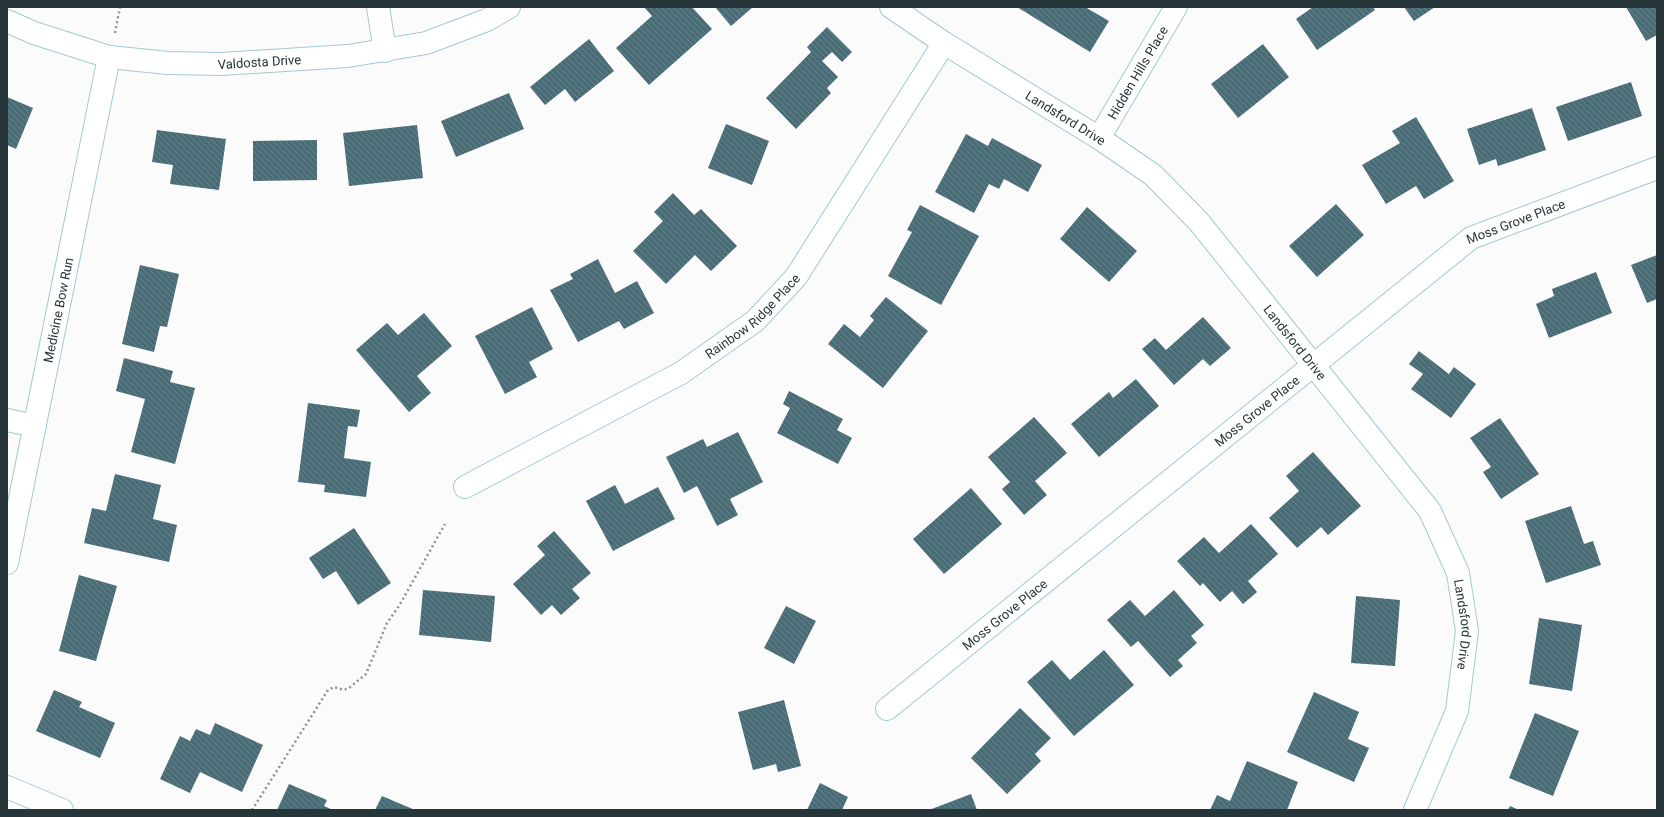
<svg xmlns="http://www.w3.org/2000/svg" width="1664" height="817" viewBox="0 0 1664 817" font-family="Roboto,sans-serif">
	<defs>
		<pattern id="building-back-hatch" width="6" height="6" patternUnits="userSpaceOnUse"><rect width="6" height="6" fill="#486d76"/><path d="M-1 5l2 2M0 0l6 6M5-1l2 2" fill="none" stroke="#66828a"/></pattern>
	</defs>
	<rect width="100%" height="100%" fill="#fbfbfb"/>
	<path fill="url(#building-back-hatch)" d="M644 7H692L712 29 649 85 616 48 652 16Z
		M715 7H753L731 26Z
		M1017 7H1085L1109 21 1090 52Z
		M1313 7H1373L1375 10 1317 50 1296 19Z
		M1404 7H1435L1414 21Z
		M1626 7H1657V35L1646 41Z
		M827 27 852 52 842 62 832 52 822 61 838 77 827 88 831 93 796 129 766 98 811 52 807 47Z
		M589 39 614 71 575 102 565 89 545 105 530 87Z
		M1263 44 1289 77 1238 118 1211 84Z
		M1631 82 1642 116 1568 141 1556 107Z
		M509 93 524 129 456 157 441 121Z
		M7 97 33 108 16 149 7 145Z
		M1532 108 1546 150 1498 166 1496 159 1479 165 1467 129Z
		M1416 117 1454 181 1424 199 1416 186 1386 204 1362 165 1400 143 1392 131Z
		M726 124 769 141 752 185 708 168Z
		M417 125 423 178 349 186 343 133Z
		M157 130 226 139 219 190 170 184 173 165 152 162Z
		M966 134 988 146 992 138 1042 165 1028 192 1004 179 999 189 989 184 974 213 935 192Z
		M317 140V180L253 181V141Z
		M673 193 694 215 701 209 737 246 711 271 695 255 666 284 633 251 663 221 654 212Z
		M1336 204 1364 235 1317 277 1289 246Z
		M920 205 979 236 941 305 888 276 912 232 907 230Z
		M1087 207 1137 251 1109 282 1060 239Z
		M1657 255V299L1647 303 1631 265Z
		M598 259 615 293 637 281 654 313 624 329 619 321 578 342 550 290 573 279 570 274Z
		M140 265 179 274 167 327 160 326 154 352 122 344Z
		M1596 272 1612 313 1549 338 1536 304 1554 296 1552 289Z
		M886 297 928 331 883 388 828 344 844 324 860 337 874 320 870 316Z
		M532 307 553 349 529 362 537 377 505 394 475 336Z
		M424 313 452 346 417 376 431 393 409 412 356 350 387 323 398 335Z
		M1203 317 1231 348 1210 366 1203 359 1174 385 1142 349 1155 338 1166 350Z
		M1419 351 1449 374 1454 367 1476 384 1451 418 1411 389 1423 374 1409 364Z
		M124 358 173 371 170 382 195 388 175 464 131 452 145 399 116 391Z
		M1136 379 1159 406 1099 457 1071 424 1109 392 1113 398Z
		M789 391 843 419 837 430 852 438 838 464 777 433 790 408 783 404Z
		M308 403 360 410 357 427 348 426 344 458 371 462 366 497 324 492 325 485 298 482Z
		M1034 417 1067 453 1035 481 1047 495 1024 515 1002 489 1010 482 988 457Z
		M1500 418 1539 474 1501 499 1483 472 1491 467 1470 438Z
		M738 432 763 482 730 499 738 515 717 526 697 486 684 493 666 457 703 439 707 447Z
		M1313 452 1361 506 1328 535 1321 527 1297 548 1269 518 1299 491 1286 476Z
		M115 474 161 485 153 519 177 525 169 562 84 543 92 508 106 511Z
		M615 485 625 504 658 487 675 519 613 551 586 501Z
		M971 488 1002 524 944 574 913 539Z
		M1571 506 1584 544 1593 541 1601 565 1546 583 1525 521Z
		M1251 524 1278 554 1248 581 1257 592 1243 604 1232 591 1220 602 1203 583 1200 586 1177 561 1204 537 1219 553Z
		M354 528 391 583 358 605 336 571 323 579 309 558Z
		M554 531 591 573 572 589 580 598 561 615 552 605 541 615 513 584 545 555 537 546Z
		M79 575 117 586 96 661 59 651Z
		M423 590 495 596 491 642 419 635Z
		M1174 590 1204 625 1191 636 1197 643 1178 660 1183 666 1170 677 1138 641 1131 647 1107 620 1130 600 1145 616Z
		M1356 596 1400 600 1395 666 1351 663Z
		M786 606 816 621 794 664 764 648Z
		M1539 618 1582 625 1572 691 1529 684Z
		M1104 650 1134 685 1074 736 1027 682 1052 660 1070 680Z
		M54 690 82 702 79 707 115 723 100 758 36 731Z
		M1314 692 1359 712 1348 739 1369 748 1354 782 1287 752Z
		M784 700 801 766 778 772 776 764 753 770 738 712Z
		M1020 708 1051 738 1035 754 1041 761 1007 794 971 758Z
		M1535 713 1579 731 1553 796 1509 778Z
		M215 723 263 745 242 792 200 772 190 793 160 779 180 736 190 741 196 729 210 735Z
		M1247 761 1298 782 1287 810H1210L1217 795 1230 801Z
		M820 783 848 797 842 810H807Z
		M289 784 327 800 324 806 333 810H277Z
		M971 794 977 810H929Z
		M382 796 415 810H375Z
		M1510 806 1519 810H1508Z"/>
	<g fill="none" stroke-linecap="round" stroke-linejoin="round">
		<g stroke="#a2c9d3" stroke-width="24">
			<g id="minor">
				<path d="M378 7 385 51"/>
				<path id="s1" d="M891 7 944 43 1099 138 1153 175 1199 222 1430 511 1458 573 1467 631 1457 711 1415 810"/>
				<path id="s2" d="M7 21 34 33 109 57 168 63 221 64 348 56 426 43 487 20 509 7"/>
				<path id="s3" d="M1099 138 1176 7"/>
				<path d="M7 420 35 426"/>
				<path id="s4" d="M465 487 681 373 755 321 796 277 944 43"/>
				<path id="s5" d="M7 563 109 57"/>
				<path id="s6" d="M887 709 1471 238 1657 168"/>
				<path d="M7 787 62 810"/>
			</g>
		</g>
		<path stroke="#8a9395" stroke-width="2.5" stroke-dasharray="2 3" stroke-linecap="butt" d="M115 33 120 7
			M252 810 328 690 334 687 344 690 349 688 366 674 387 623 399 606 445 524"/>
		<use href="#minor" stroke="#fff" stroke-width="22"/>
	</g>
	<g text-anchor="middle" stroke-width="4" stroke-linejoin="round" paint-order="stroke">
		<g font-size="13" fill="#26363a" stroke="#fff">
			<text dy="5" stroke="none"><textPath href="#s2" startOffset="259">Valdosta Drive</textPath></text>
			<text dy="5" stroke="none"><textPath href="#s3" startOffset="76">Hidden Hills Place</textPath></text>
			<text dy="5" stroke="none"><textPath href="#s1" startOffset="207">Landsford Drive</textPath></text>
			<text dy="5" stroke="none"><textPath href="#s6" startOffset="798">Moss Grove Place</textPath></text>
			<text dy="5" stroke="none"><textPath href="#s5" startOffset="258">Medicine Bow Run</textPath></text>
			<text dy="5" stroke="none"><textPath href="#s4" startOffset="336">Rainbow Ridge Place</textPath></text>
			<text dy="5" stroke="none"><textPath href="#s1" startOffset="531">Landsford Drive</textPath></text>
			<text dy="5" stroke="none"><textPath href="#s6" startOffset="475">Moss Grove Place</textPath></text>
			<text dy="5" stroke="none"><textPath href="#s6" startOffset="151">Moss Grove Place</textPath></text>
			<text dy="5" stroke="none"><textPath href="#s1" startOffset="867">Landsford Drive</textPath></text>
		</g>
	</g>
	<rect width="1664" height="817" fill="none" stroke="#26363a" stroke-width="16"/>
</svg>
